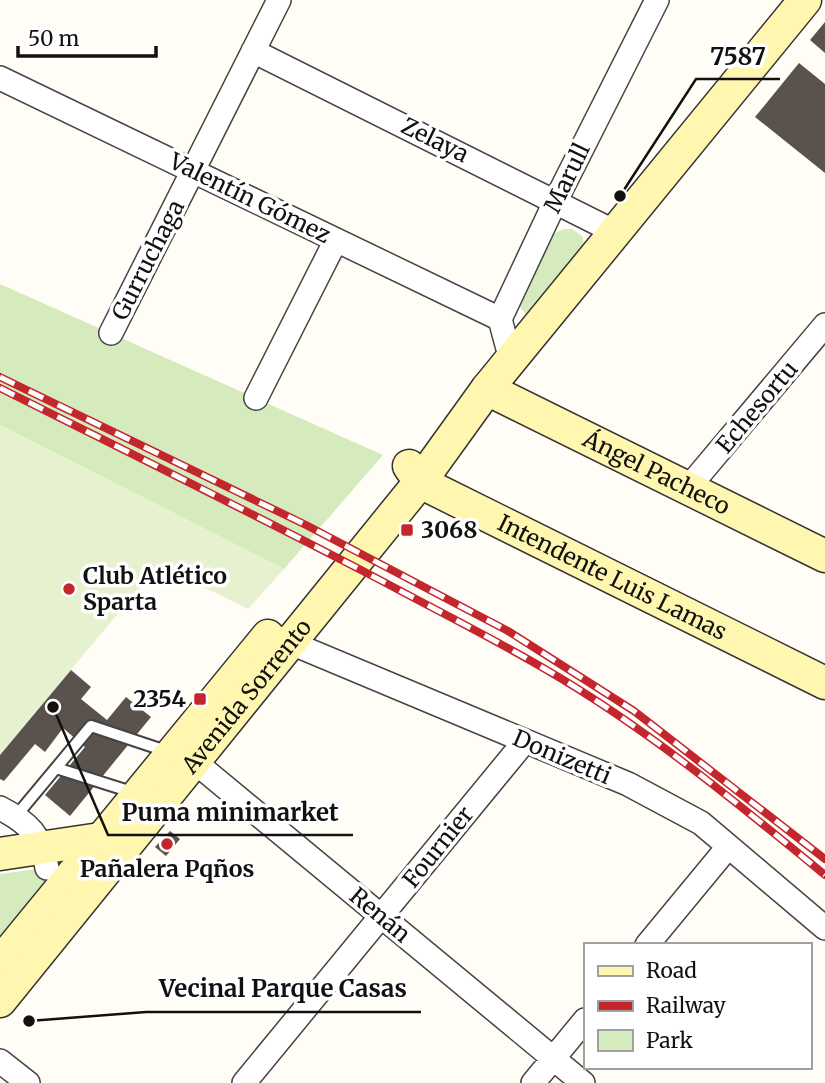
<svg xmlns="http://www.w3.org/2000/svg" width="825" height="1083" viewBox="0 0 825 1083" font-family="Merriweather,serif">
	<rect width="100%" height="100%" fill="#fffdf5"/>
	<path fill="#d5ebbd" d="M564 229H572L583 237V251L529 314H526L518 305 549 239 557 232Z
		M0 284 383 455 284 569 0 425Z
		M81 863 0 963V874Z"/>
	<path fill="#e6f2cf" d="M0 425 284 569 248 609 159 565 0 754Z"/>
	<path fill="#5a524d" d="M825 22V53L810 40Z
		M799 63 825 84V173L755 117Z
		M71 670 91 687 81 699 107 720 126 697 151 717 70 816 45 795 85 747 63 728 45 752 35 744 4 781 0 779V755Z
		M170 831 180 839 166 856 155 847Z"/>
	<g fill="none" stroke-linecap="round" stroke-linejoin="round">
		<g stroke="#444" stroke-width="14">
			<path id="service" d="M56 768 135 793
				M16 816 91 726 169 752"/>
		</g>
		<g stroke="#444" stroke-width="26">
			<path id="minor" d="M253 51 615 232
				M0 78 500 319
				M111 333 279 0
				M511 360 500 319 556 200 657 0
				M256 398 336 240
				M688 488 825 325
				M279 638 628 784 701 823 825 928
				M184 753 583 1083
				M0 808C29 823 41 835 47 868
				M647 945 728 847
				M0 1061 28 1083
				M244 1083 525 741
				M533 1083 585 1020"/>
		</g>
		<g stroke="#333" stroke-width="35">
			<g id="secondary">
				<path id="s1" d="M487 389 825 556"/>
				<path id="s2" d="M409 466 420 482 825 683"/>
				<path d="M0 854 100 839 107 844"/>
				<path d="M0 963 268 636"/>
				<path id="s3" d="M0 1001 420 482 487 389 805 0"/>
			</g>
		</g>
		<use href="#service" stroke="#fff" stroke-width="10"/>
		<use href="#minor" stroke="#fff" stroke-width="23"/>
		<use href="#secondary" stroke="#fff6b0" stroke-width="32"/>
		<g stroke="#c4262e" stroke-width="8">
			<path id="rail" d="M0 377 306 525 508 631 634 711 825 859
				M0 388C128 452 256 515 382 581 436 610 492 638 545 669 645 727 736 802 825 875"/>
		</g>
		<use href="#rail" stroke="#fff" stroke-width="5" stroke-dasharray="16" stroke-linecap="butt"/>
	</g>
	<g fill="#c4262e" stroke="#fff" stroke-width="2.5">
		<rect x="400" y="523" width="14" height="14" rx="3.5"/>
		<circle cx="69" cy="589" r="7"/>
		<rect x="193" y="692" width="14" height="14" rx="3.5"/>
		<circle cx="167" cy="844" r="7"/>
	</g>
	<g text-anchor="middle" stroke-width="7" stroke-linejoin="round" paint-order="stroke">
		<g font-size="23" fill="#111" stroke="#fff">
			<text transform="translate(435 140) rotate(26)" y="8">Zelaya</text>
			<text transform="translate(567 178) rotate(-64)" y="8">Marull</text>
			<text transform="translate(250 198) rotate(26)" y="8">Valentín Gómez</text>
			<text transform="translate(148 260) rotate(-63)" y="8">Gurruchaga</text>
			<text transform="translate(757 407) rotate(-50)" y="8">Echesortu</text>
			<text dy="8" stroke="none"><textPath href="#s1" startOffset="189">Ángel Pacheco</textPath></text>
			<text dy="8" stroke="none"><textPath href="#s2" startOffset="234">Intendente Luis Lamas</textPath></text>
			<text dy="8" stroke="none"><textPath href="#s3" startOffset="392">Avenida Sorrento</textPath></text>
			<text transform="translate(562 757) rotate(23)" y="8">Donizetti</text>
			<text transform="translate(438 847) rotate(-51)" y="8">Fournier</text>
			<text transform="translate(380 915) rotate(40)" y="8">Renán</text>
		</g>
		<g font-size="23" font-weight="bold" fill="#111" stroke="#fff" text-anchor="start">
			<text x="421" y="538">3068</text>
			<text x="83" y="584">Club Atlético<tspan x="83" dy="26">Sparta</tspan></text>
			<text x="186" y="707" text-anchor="end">2354</text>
			<text x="167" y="877" text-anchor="middle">Pañalera Pqños</text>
		</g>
	</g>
	<path fill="none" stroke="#111" stroke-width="2.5" d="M620 196L696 79H780M53 707L108 835H353M29 1021L146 1012H421"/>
	<g fill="#111" stroke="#fff" stroke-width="2.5">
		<circle cx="620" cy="196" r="7"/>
		<circle cx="53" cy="707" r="7"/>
		<circle cx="29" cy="1021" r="7"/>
	</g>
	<g font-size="24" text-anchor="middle" font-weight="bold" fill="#111" stroke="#fff" stroke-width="7" stroke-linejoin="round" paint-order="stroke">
		<text x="738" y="65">7587</text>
		<text x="230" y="821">Puma minimarket</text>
		<text x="283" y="997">Vecinal Parque Casas</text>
	</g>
	<rect x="584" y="943" width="228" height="126" fill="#ffffff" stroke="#a0a0a0" stroke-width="2"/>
	<rect x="598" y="966" width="35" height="10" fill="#fff6b0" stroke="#a0a0a0" stroke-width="2"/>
	<text x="646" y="978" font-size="21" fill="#111111">Road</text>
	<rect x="598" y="1001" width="35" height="10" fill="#c4262e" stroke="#a0a0a0" stroke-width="2"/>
	<text x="646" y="1013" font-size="21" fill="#111111">Railway</text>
	<rect x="598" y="1030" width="35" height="21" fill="#d5ebbd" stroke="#a0a0a0" stroke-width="2"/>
	<text x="646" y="1048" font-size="21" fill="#111111">Park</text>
	<path d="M18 46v10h138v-10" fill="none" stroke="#111111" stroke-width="3.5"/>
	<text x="28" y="46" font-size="21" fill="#111111" stroke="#ffffff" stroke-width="5" paint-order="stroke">50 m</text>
</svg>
